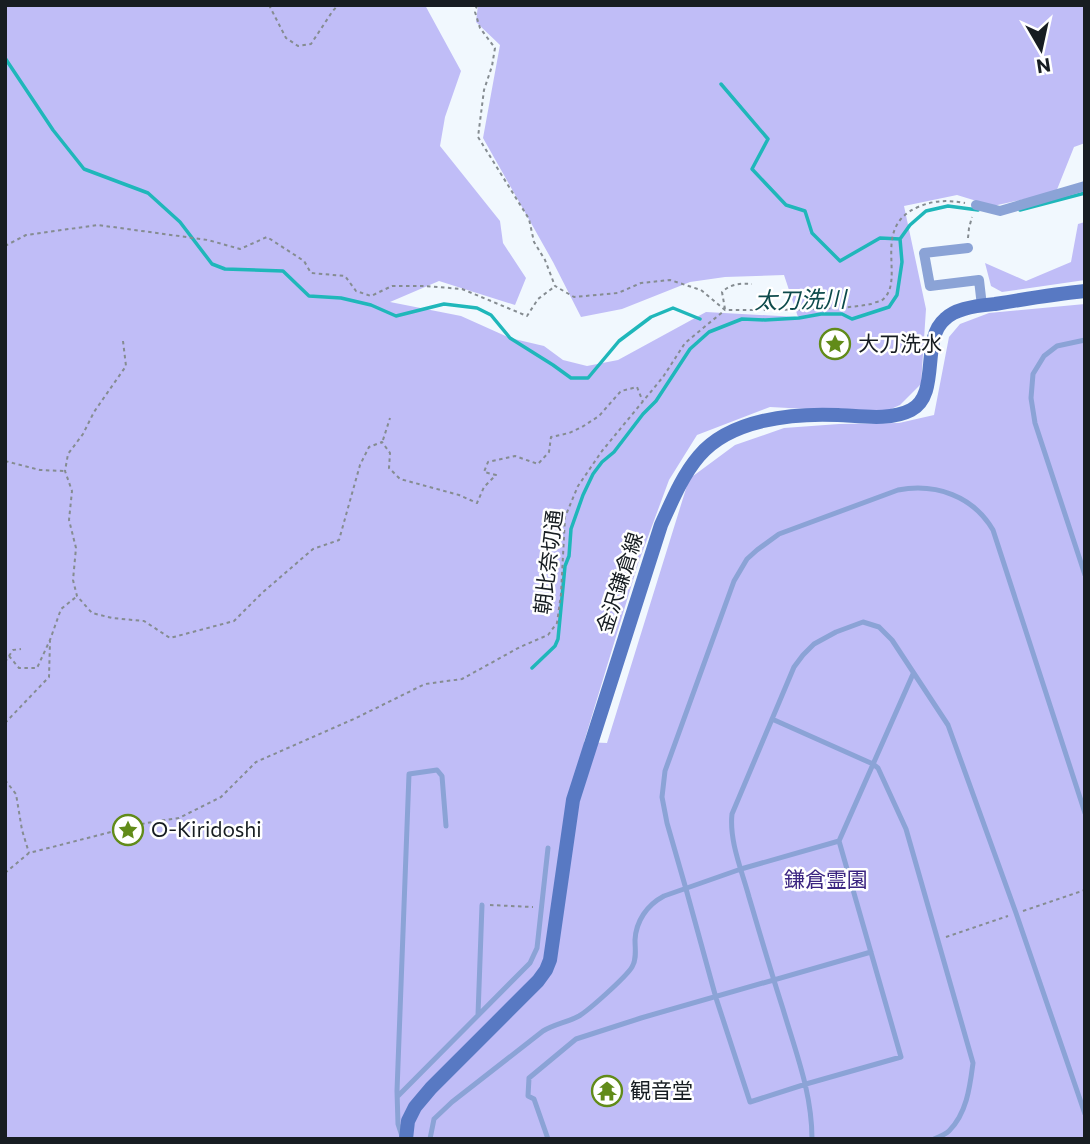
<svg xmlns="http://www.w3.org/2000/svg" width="1090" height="1144" viewBox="0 0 1090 1144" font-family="Commissioner,'Noto Sans JP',sans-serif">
	<rect width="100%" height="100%" fill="#f1f8fe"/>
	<path fill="#c0bdf7" d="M5 5H425L461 71 445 117 440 146 500 221 503 243 526 278 515 305 439 281 390 302 461 316 510 338 544 346 563 360 587 366 618 360 706 312 798 317 784 275 725 277 690 282 622 309 581 317 553 262 483 138 500 45 476 22 478 5H1085V143L1074 147 1056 192 993 206 957 195 904 206 926 309 921 384 900 405 882 413 770 407 697 435 669 480 638 564 584 742 607 743 689 479 735 445 784 428 839 424 899 423 934 415 949 337 960 324 989 313 1085 304V1139H5Z
		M1085 222V280L1002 292 991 286 985 263 1026 281 1071 262 1078 224Z"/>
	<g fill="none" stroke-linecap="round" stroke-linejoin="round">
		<path stroke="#1fb7ba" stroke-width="3.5" d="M5 58 53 130 84 169 148 193 180 222 212 264 225 269 283 271 309 296 341 298 371 305 396 316 444 304 477 308 491 315 510 338 553 365 571 378H588L619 341 651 317 673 308 700 319
			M721 84 768 139 752 169 786 205 805 211 812 233 840 261 880 238 900 239
			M1020 210 1085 193
			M532 668 555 646 558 639 565 566 569 556 571 529 583 495 593 474 602 462 614 452 643 414 656 401 690 349 709 332 742 319 765 320 799 318 821 314H842L852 319 889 307 897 295 902 262 900 239 910 225 926 211 948 206 978 210"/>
		<path stroke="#858c91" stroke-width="2" stroke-dasharray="3.5 3.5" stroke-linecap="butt" d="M269 5 286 38 298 46 311 44 332 12 338 5
			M477 5 475 12 480 28 495 48 492 66 484 90 478 137 529 219 534 242 545 260 555 286 574 297 618 293 641 283 670 280 701 290 725 310C754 310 783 310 812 309 832 308 851 308 871 304 872 303 880 301 881 301 908 282 869 228 918 207 934 200 948 200 965 203
			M968 238 969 228 972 217
			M5 246 26 235 98 225 208 240 240 249 267 237 304 261 311 273 345 276 356 291 371 296 392 286H425L462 289 527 316 538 299 554 287
			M725 309 722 292C731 284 740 283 752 284
			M123 341 126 366 94 412 83 434 68 454 65 471 72 491 69 520 76 548 73 580 77 596 92 613 112 618 144 621 170 638 234 621 262 593 313 549 339 540 360 465 369 447 382 442 390 453 389 468 400 479 459 495 477 503 484 487 496 475 484 472 488 462 515 456 538 464 549 452 551 437 569 433 582 427 599 416 621 391 637 387 643 402
			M383 440 390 418
			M5 461 40 470 64 471
			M9 656 19 668H37L50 640 61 609 76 597
			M5 662 13 650 21 649
			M5 723 49 677 50 641
			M5 780 16 794 22 830 29 853
			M5 873 29 853 146 823 179 818 221 797 256 762 356 718 425 684 462 679 520 647 548 635 557 623 561 594 565 517 578 486 602 451 663 377 685 343 725 310
			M490 905 533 907
			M1023 911 1085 890
			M946 937 1008 916"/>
		<path stroke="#8ba3d6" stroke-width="5" d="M1085 340 1057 346 1044 356 1033 374 1031 398 1035 423 1085 575
			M772 719 873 764 878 768 906 829 973 1063C970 1086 967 1113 949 1131 946 1134 939 1137 934 1139
			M839 841 901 1057 806 1084 750 1102 716 998 686 889 667 823 662 797 665 771 734 581 747 559 757 550 779 534 898 490C936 483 973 496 993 530L1085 813
			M478 1015 482 905
			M398 1096 530 963 537 948 548 848
			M402 1136 398 1124 397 1091 409 774 437 770 442 776 446 826
			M430 1139 434 1119 452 1102 543 1031C555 1024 568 1022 579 1016 589 1010 626 977 632 967 637 959 635 949 635 940 636 921 647 905 664 896L741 869 839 841 913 674
			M548 1139 534 1099 528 1096 529 1078 576 1039 641 1018 871 952
			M812 1139C812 1093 796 1053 783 1009 771 972 760 934 749 897 742 871 729 841 732 814L794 667 803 655 814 644 836 632 863 622 879 627 892 640 948 725 1016 913 1085 1114"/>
		<path stroke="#8ba3d6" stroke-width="10" d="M976 205 1000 211 1085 186
			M968 248 924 253 930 286 979 280 982 306"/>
		<path stroke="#5879c3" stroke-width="14" d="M406 1139 408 1121 415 1107 431 1088 538 981 546 970 550 960 573 800 661 525C672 501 682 476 699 456 730 419 793 413 838 415 861 416 890 421 911 410 941 394 920 340 945 319 950 314 957 311 964 309 974 306 985 305 995 304 1025 299 1055 294 1085 291"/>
	</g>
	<defs>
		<g id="sight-ring" transform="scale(1.575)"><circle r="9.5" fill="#fff" stroke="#618b19" stroke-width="1.5"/><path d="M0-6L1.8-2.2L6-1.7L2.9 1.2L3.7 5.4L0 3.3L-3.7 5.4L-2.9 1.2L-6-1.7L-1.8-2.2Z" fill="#618b19"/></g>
		<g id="temple-ring" transform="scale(1.575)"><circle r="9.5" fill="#fff" stroke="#618b19" stroke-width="1.5"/><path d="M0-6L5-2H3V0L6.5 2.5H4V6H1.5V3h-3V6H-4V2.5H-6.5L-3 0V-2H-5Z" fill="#618b19"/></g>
	</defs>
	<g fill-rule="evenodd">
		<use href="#sight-ring" x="835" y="344"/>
		<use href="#sight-ring" x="128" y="830"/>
		<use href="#temple-ring" x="607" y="1091"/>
	</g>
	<g text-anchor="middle" stroke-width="5" stroke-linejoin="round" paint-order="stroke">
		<g font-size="21" fill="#171d22" stroke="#fff" text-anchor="start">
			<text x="858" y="351">大刀洗水</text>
			<text x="151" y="837">O-Kiridoshi</text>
			<text x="630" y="1098">観音堂</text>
		</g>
		<g font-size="21" fill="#171d22" stroke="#fff">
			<text transform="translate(549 562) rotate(-83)" y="7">朝比奈切通</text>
			<text transform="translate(620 583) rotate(-72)" y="7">金沢鎌倉線</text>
		</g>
		<g font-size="21" fill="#3b2581" stroke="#fff">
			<text x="826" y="887">鎌倉霊園</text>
		</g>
		<g font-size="23" font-style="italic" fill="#0d4a4b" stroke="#fff">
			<text transform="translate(800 300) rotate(-1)" y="8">太刀洗川</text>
		</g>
	</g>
	<rect width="1090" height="1144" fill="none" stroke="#171d22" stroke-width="14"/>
	<g transform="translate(1041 49) rotate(171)" stroke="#ffffff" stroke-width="5" paint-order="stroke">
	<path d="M0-5L12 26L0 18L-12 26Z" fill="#171d22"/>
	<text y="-10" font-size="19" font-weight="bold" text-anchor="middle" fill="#171d22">N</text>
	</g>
</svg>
